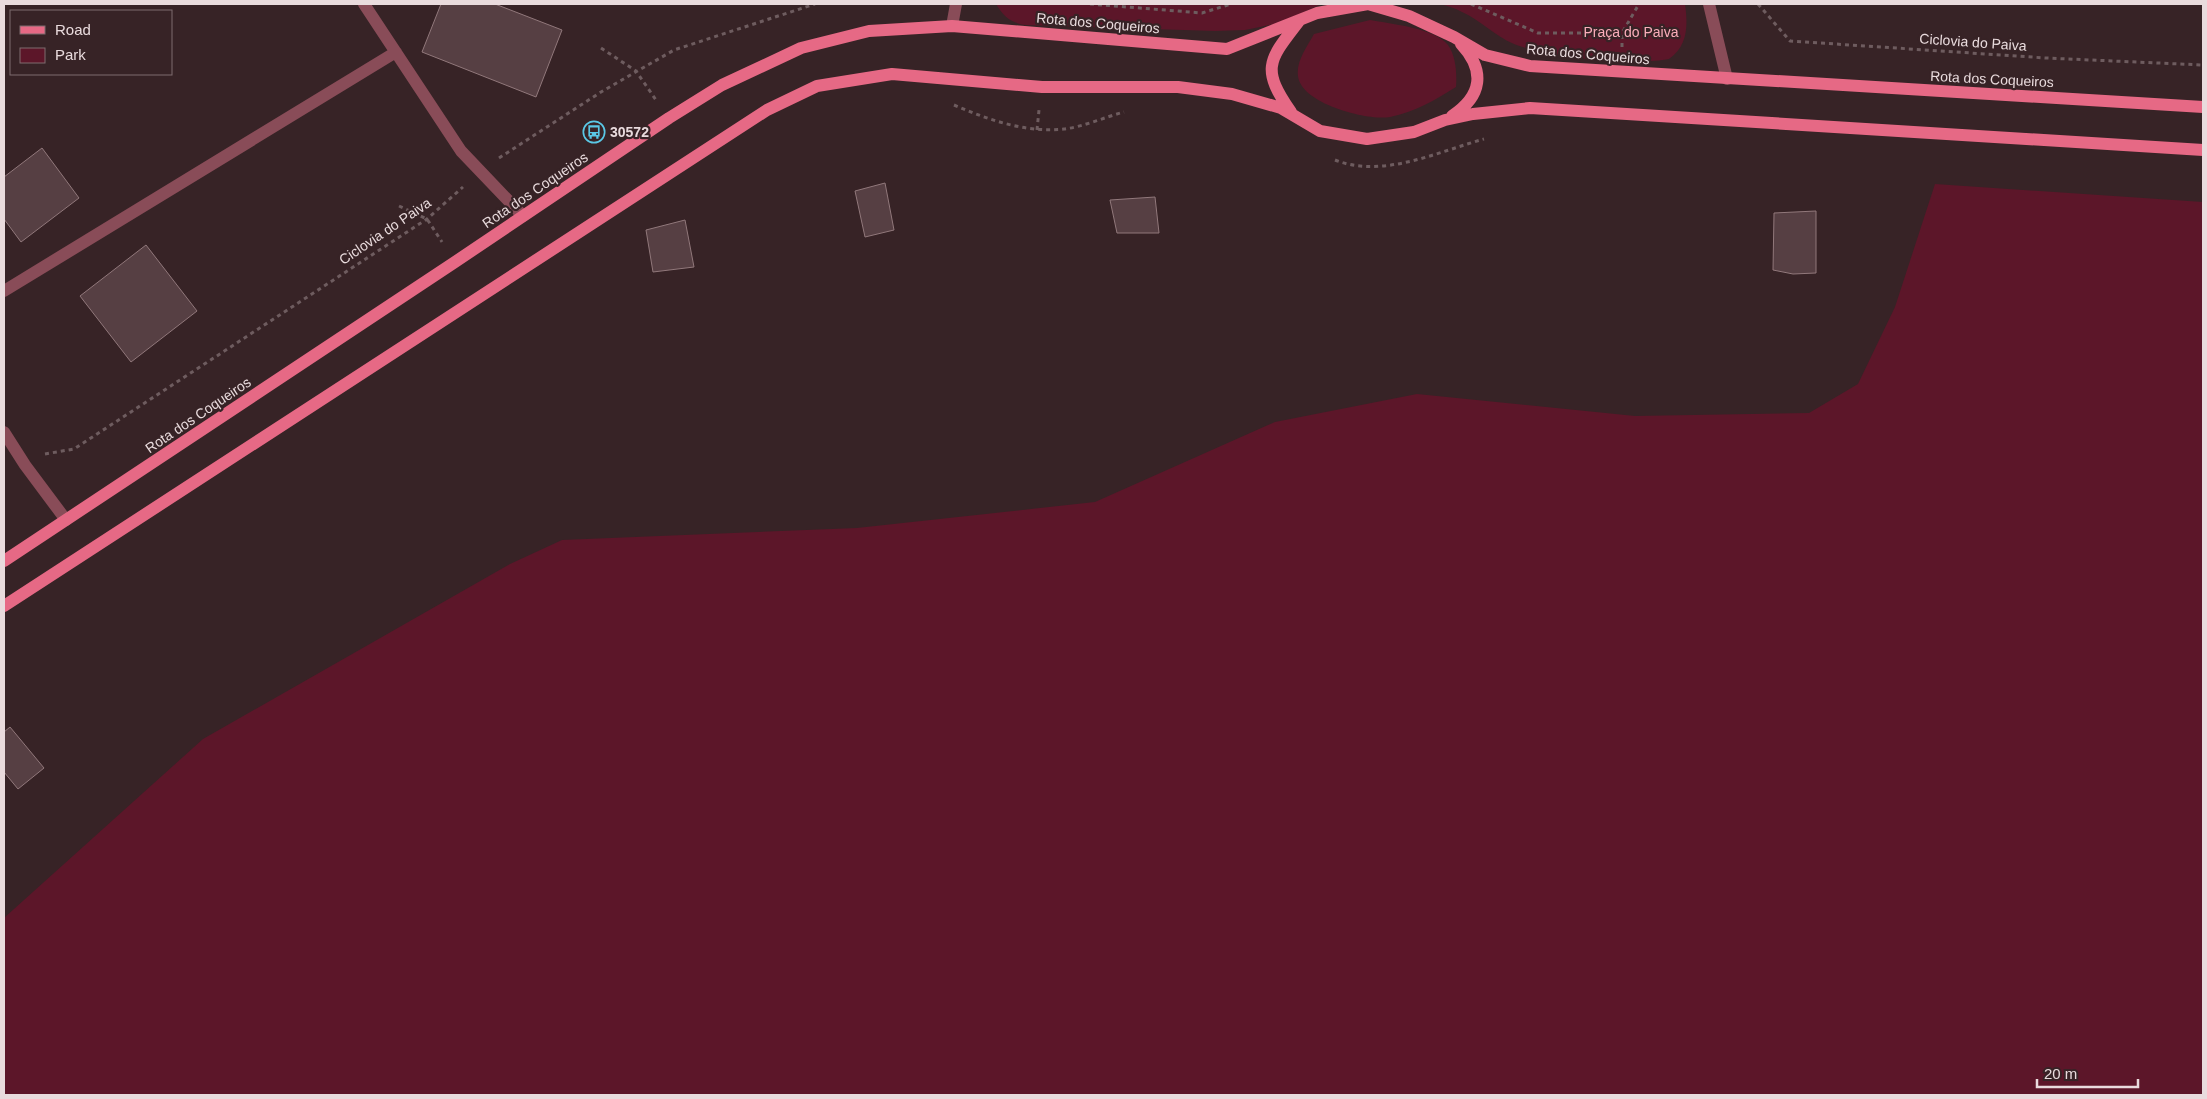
<svg xmlns="http://www.w3.org/2000/svg" width="2207" height="1099" viewBox="0 0 2207 1099" font-family="Helvetica,sans-serif">
	<rect width="100%" height="100%" fill="#372326"/>
	<path fill="#5c1629" d="M996 4H1321L1280 23 1245 30 1215 31 1026 25C1011 23 1004 17 996 4Z
		M1440 4H1685C1688 25 1688 46 1669 59 1636 66 1545 57 1514 44 1495 36 1480 20 1462 12 1455 8 1447 6 1440 4Z
		M1370 20C1391 24 1435 28 1448 45 1456 56 1457 74 1456 87 1435 100 1415 112 1390 117 1368 121 1301 104 1298 76 1296 61 1307 47 1314 34Z
		M1935 184 2203 202V1095H4V918L203 739 510 564 562 540 857 528 1095 502 1275 422 1417 394 1635 416 1809 413 1858 384 1895 307Z"/>
	<path fill="#563f43" stroke="#91787b" d="M441 4H495L562 30 536 97 422 52Z
		M42 148 79 198 21 242 4 219V177Z
		M885 183 894 230 865 237 855 191Z
		M1155 197 1159 233H1117L1110 200Z
		M1816 211V273L1793 274 1773 270 1774 213Z
		M685 220 694 267 653 272 646 230Z
		M146 245 197 311 131 362 80 296Z
		M10 727 44 768 18 789 4 772V732Z"/>
	<g fill="none" stroke-linecap="round" stroke-linejoin="round">
		<path stroke="#6e5c5f" stroke-width="3" stroke-dasharray="4 4" stroke-linecap="butt" d="M1090 4 1202 13 1231 4
			M1471 4 1538 33H1622
			M1758 4 1790 41 2046 58 2203 65
			M1622 47V33L1639 4
			M601 48 636 71 656 100
			M954 105C989 120 1025 133 1064 129 1083 127 1105 117 1124 112
			M1037 130 1039 110
			M499 158 601 92 674 50 815 4
			M1335 160C1382 179 1437 152 1484 139
			M399 206 427 219 442 242
			M45 454 74 449 427 219 463 187"/>
		<path stroke="#894c58" stroke-width="12" d="M364 4 461 151 523 216
			M1709 4 1727 79
			M952 26 956 4
			M4 291 396 52
			M4 432 25 465 66 520"/>
		<path stroke="#e66985" stroke-width="12" d="M1291 112C1260 68 1269 60 1299 21
			M1452 116C1482 96 1486 71 1461 44
			M4 561 455 262 669 118 722 85 801 48 869 31 952 26 1227 49 1317 13 1368 4 1409 16 1454 37 1485 55 1530 66 2203 107
			M4 606 767 110 817 86 892 74 1042 87H1178L1232 94 1281 108 1320 131 1367 139 1414 132 1445 120 1473 114 1530 108 2203 150"/>
	</g>
	<defs>
		<g id="bus-ring" transform="scale(1.125)"><circle r="9.5" fill="#372326" stroke="#5ac8e6" stroke-width="1.5"/><path d="M-5-6H5V4H4V6H2V4H-2V6H-4V4H-5ZM-3.5-4V0h7V-4ZM-3.5 1.2v1.5H-2V1.2ZM2 1.2v1.5H3.5V1.2Z" fill="#5ac8e6"/></g>
	</defs>
	<g fill-rule="evenodd">
		<use href="#bus-ring" x="594" y="132"/>
	</g>
	<g text-anchor="middle" stroke-width="4.5" stroke-linejoin="round" paint-order="stroke">
		<g font-size="14" fill="#e9dbdd" stroke="#372326">
			<text transform="translate(1098 23) rotate(5)" y="5">Rota dos Coqueiros</text>
			<text transform="translate(1973 42) rotate(4)" y="5">Ciclovia do Paiva</text>
			<text transform="translate(1588 54) rotate(5)" y="5">Rota dos Coqueiros</text>
			<text transform="translate(1992 79) rotate(3)" y="5">Rota dos Coqueiros</text>
			<text transform="translate(535 190) rotate(-34)" y="5">Rota dos Coqueiros</text>
			<text transform="translate(385 231) rotate(-34)" y="5">Ciclovia do Paiva</text>
			<text transform="translate(198 415) rotate(-34)" y="5">Rota dos Coqueiros</text>
		</g>
		<g font-size="14" fill="#fbadba" stroke="#372326">
			<text x="1631" y="37">Praça do Paiva</text>
		</g>
		<g font-size="14" font-weight="bold" fill="#e9dbdd" stroke="#372326" text-anchor="start">
			<text x="610" y="137">30572</text>
		</g>
	</g>
	<rect width="2207" height="1099" fill="none" stroke="#e9dbdd" stroke-width="10"/>
	<rect x="10" y="10" width="162" height="65" fill="#372326" stroke="#7e6d6f"/>
	<rect x="20" y="26" width="25" height="8" fill="#e66985" stroke="#7e6d6f"/>
	<text x="55" y="35" font-size="15" fill="#e9dbdd">Road</text>
	<rect x="20" y="48" width="25" height="15" fill="#5c1629" stroke="#7e6d6f"/>
	<text x="55" y="60" font-size="15" fill="#e9dbdd">Park</text>
	<path d="M2037 1079v8h101v-8" fill="none" stroke="#e9dbdd" stroke-width="2.5"/>
	<text x="2044" y="1079" font-size="15" fill="#e9dbdd" stroke="#372326" stroke-width="4" paint-order="stroke">20 m</text>
</svg>
